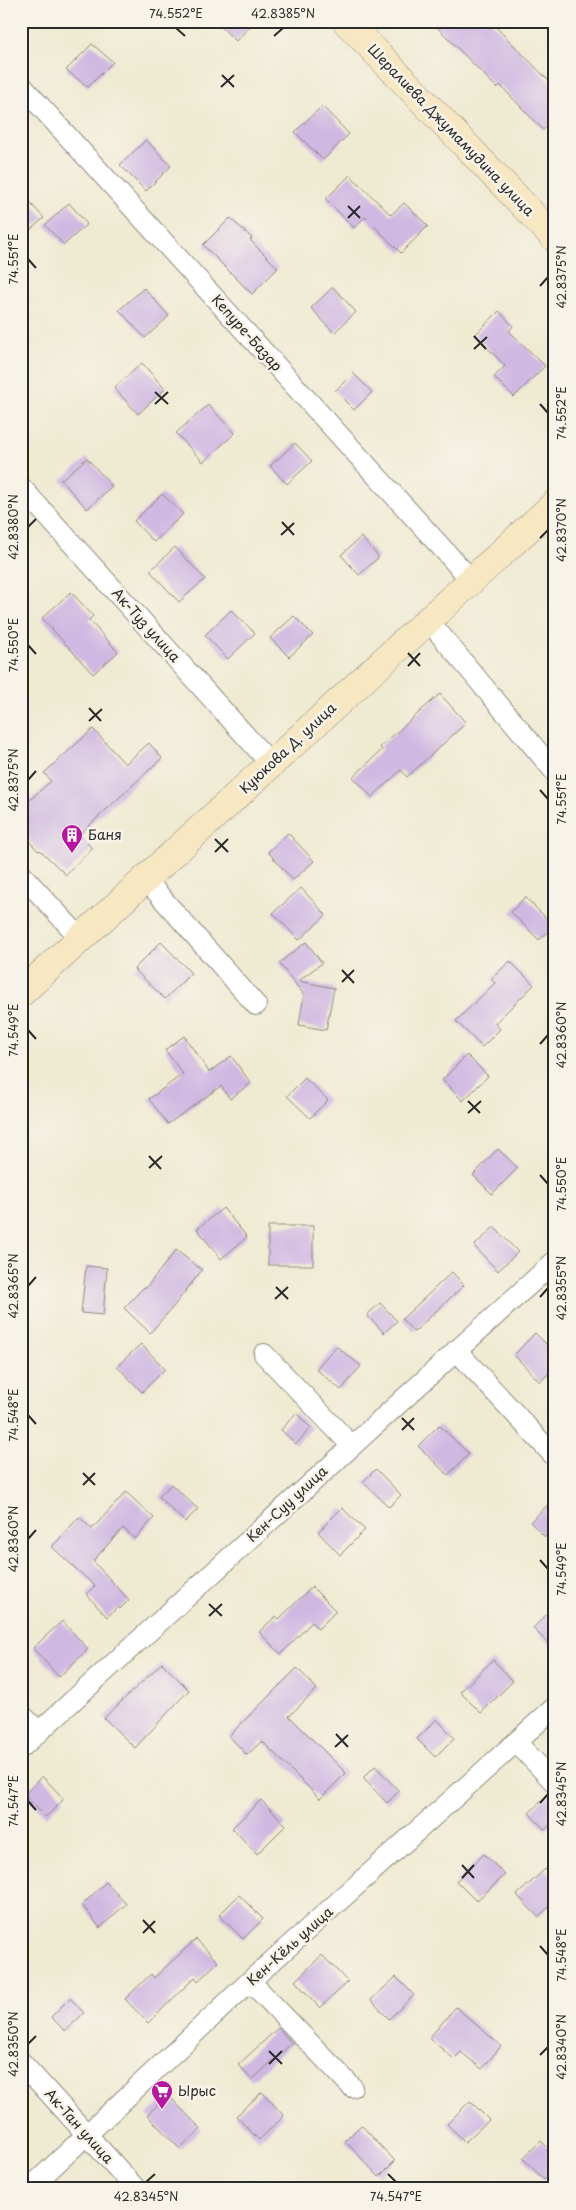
<svg xmlns="http://www.w3.org/2000/svg" width="576" height="2210" viewBox="0 0 576 2210" font-family="'Playpen Sans',sans-serif">
	<rect width="100%" height="100%" fill="#f7f3e8"/>
	<filter id="ink" filterUnits="userSpaceOnUse"><feTurbulence type="fractalNoise" baseFrequency=".02" numOctaves="2"/><feDisplacementMap in="SourceGraphic" scale="10" xChannelSelector="R" yChannelSelector="G"/><feConvolveMatrix kernelMatrix="1 2 1 2 8 2 1 2 1" color-interpolation-filters="sRGB"/></filter>
	<filter id="wash" filterUnits="userSpaceOnUse"><feTurbulence type="fractalNoise" baseFrequency=".0096" numOctaves="4" result="noise"/><feDisplacementMap in="SourceGraphic" scale="20" xChannelSelector="R" yChannelSelector="G"/><feGaussianBlur stdDeviation="1.12" result="paint"/><feColorMatrix in="noise" values="0 0 0 0 0 0 0 0 0 0 0 0 0 0 0 0 0 1.4 0 .05"/><feComposite in="paint" operator="in"/></filter>
	<g filter="url(#wash)">
		<rect width="100%" height="100%" fill="#efead2"/>
		<g id="blocks">
			<path fill="#cfb8e2" d="M215 21H255L236 41Z
				M431 21H490L555 87V119L543 130 500 85 497 88Z
				M92 44 113 62 88 87 66 70Z
				M322 106 349 134 323 160 295 132Z
				M146 140 171 166 146 191 120 165Z
				M350 175 391 215 404 203 428 226 401 253 365 217 354 228 326 199Z
				M21 193 44 218 21 238Z
				M69 203 87 224 64 245 45 225Z
				M230 218 252 238 250 240 278 268 252 294 203 245Z
				M333 287 356 312 334 333 311 308Z
				M144 288 169 316 145 338 119 310Z
				M499 311 513 326 509 331 545 366 514 397 494 377 505 366 475 335Z
				M142 363 165 389 138 414 114 388Z
				M353 373 372 392 354 410 335 391Z
				M208 405 235 433 203 462 176 433Z
				M295 443 312 461 287 484 270 466Z
				M87 458 112 486 87 509 61 480Z
				M162 494 183 514 154 542 134 521Z
				M361 537 379 557 359 575 341 555Z
				M175 547 205 579 179 602 150 571Z
				M71 592 93 616 89 620 118 652 93 674 42 618Z
				M231 610 255 633 228 659 205 635Z
				M294 616 313 635 289 657 270 638Z
				M440 694 466 723 407 777 401 770 372 797 353 777 382 750 380 747Z
				M93 729 125 764 149 743 162 758 79 835 92 848 66 875 40 850 38 851 21 832V808L51 781 44 773Z
				M288 833 314 861 293 880 268 852Z
				M301 888 326 915 299 940 273 913Z
				M525 897 554 926 539 940 511 912Z
				M161 942 191 973 165 999 134 969Z
				M306 942 322 963 298 981 334 988 326 1030 299 1025 304 995 279 963Z
				M510 961 534 985 495 1023 500 1029 482 1047 456 1021 495 983 491 979Z
				M184 1036 209 1072 231 1056 251 1083 230 1099 221 1086 168 1124 149 1099 183 1074 165 1050Z
				M467 1055 488 1076 463 1101 442 1080Z
				M305 1078 328 1100 310 1118 287 1096Z
				M498 1149 518 1168 492 1194 473 1175Z
				M223 1208 247 1237 221 1259 197 1229Z
				M268 1226H313V1265H268Z
				M494 1227 518 1252 498 1271 474 1246Z
				M176 1250 202 1270 173 1307 150 1333 124 1308 144 1287 146 1288Z
				M86 1266 107 1268 103 1315 81 1313Z
				M452 1272 464 1285 414 1332 402 1319Z
				M380 1303 397 1321 384 1333 367 1315Z
				M535 1333 555 1353V1367L540 1382 514 1355Z
				M141 1344 165 1369 142 1392 117 1366Z
				M336 1346 361 1366 341 1390 316 1369Z
				M296 1413 311 1428 296 1444 281 1430Z
				M439 1425 469 1454 448 1475 418 1446Z
				M376 1469 401 1495 389 1507 363 1482Z
				M171 1484 198 1509 185 1522 159 1497Z
				M126 1492 154 1518 135 1539 123 1528 93 1561 129 1600 120 1609 118 1607 107 1617 86 1594 95 1586 52 1547 79 1517 92 1529Z
				M555 1498V1527L545 1537 530 1522Z
				M342 1508 365 1530 340 1555 318 1532Z
				M312 1587 336 1611 318 1629 312 1622 281 1654 259 1632 276 1616 279 1619Z
				M555 1606V1650L533 1628Z
				M62 1621 88 1649 59 1677 33 1648Z
				M493 1660 513 1681 481 1713 460 1692Z
				M162 1663 189 1690 135 1748 104 1718Z
				M297 1668 317 1689 289 1716 346 1773 320 1799 262 1741 247 1755 229 1736Z
				M437 1719 454 1738 435 1757 417 1739Z
				M375 1766 399 1791 387 1803 363 1778Z
				M42 1776 64 1799 46 1817 24 1795Z
				M550 1793 555 1795V1820L545 1830 529 1813Z
				M261 1800 286 1825 257 1854 232 1828Z
				M484 1854 505 1875 476 1901 456 1881Z
				M545 1869 555 1879V1901L538 1917 517 1895Z
				M106 1882 126 1904 100 1928 82 1905Z
				M239 1895 263 1919 243 1939 219 1915Z
				M196 1939 218 1962 198 1981 195 1977 148 2023 125 1999 151 1974 154 1978Z
				M322 1955 348 1982 320 2008 295 1981Z
				M396 1977 414 1995 389 2019 371 2000Z
				M70 1998 84 2013 65 2031 51 2017Z
				M456 2007 501 2046 482 2069 461 2052 454 2059 429 2038Z
				M278 2028 292 2043 252 2080 238 2065Z
				M262 2092 284 2116 259 2140 236 2116Z
				M168 2095 201 2129 180 2149 147 2115Z
				M470 2101 489 2120 465 2142 447 2124Z
				M361 2125 395 2161 379 2177 345 2141Z
				M541 2141 555 2155V2170L544 2180 523 2158Z"/>
		</g>
	</g>
	<g filter="url(#ink)">
		<use href="#blocks" fill-opacity="0" stroke="#8d8a7e" stroke-width="1"/>
		<g fill="none" stroke-linecap="round" stroke-linejoin="round">
			<g stroke="#8d8a7e" stroke-width="22">
				<path id="street" d="M21 85 472 581
					M21 487 271 764
					M428 620 555 772
					M21 874 82 940
					M146 880 256 1005
					M456 1350 555 1457
					M264 1354 351 1445
					M21 1714 39 1732
					M517 1743 555 1783
					M21 1748 555 1261
					M250 1981 352 2087
					M21 2062 136 2189
					M29 2189 250 1981 555 1707"/>
			</g>
			<g stroke="#8d8a7e" stroke-width="29">
				<path id="secondary" d="M346 21 555 238
					M21 993 555 504"/>
			</g>
			<use href="#street" stroke="#fff" stroke-width="20"/>
			<use href="#secondary" stroke="#f7e8c3" stroke-width="28"/>
		</g>
	</g>
	<path fill="none" stroke="#2b2b2b" stroke-width="2" d="M176 28 185 36M274 36 283 28M222 75 234 87M221 87 234 75M348 206 360 218M348 218 360 206M28 259 36 268M540 286 548 277M474 336 486 349M474 349 487 337M155 392 168 404M155 404 168 392M540 404 548 413M282 522 294 535M28 527 36 519M281 535 294 523M540 538 548 530M28 645 36 654M408 653 420 666M408 666 420 653M89 708 101 721M89 721 102 709M28 780 36 771M540 790 548 799M215 839 228 852M215 852 228 839M342 970 354 983M342 982 354 970M28 1030 36 1039M540 1044 548 1035M468 1101 480 1113M468 1113 481 1101M149 1156 161 1169M149 1168 162 1156M540 1175 548 1184M28 1286 36 1277M276 1287 288 1299M540 1297 548 1288M275 1299 288 1287M28 1415 36 1424M402 1418 414 1430M402 1430 414 1418M83 1473 95 1485M83 1485 95 1473M28 1539 36 1530M540 1560 548 1569M209 1604 222 1616M209 1616 222 1604M336 1734 348 1747M335 1747 348 1735M28 1801 36 1810M540 1803 548 1794M462 1865 474 1878M462 1878 474 1865M143 1920 155 1933M143 1933 155 1921M540 1946 548 1955M28 2044 36 2036M269 2051 282 2064M540 2055 548 2047M269 2064 282 2051M388 2174 396 2182M146 2182 155 2174"/>
	<defs>
		<g id="building-pin" transform="scale(1.125)"><path d="M0 17L-7.5 6A9.5 9.5 0 1 1 7.5 6Z" fill="#b5179e" stroke="#f7f3e8"/><path d="M-4-6H4V6H1V3H-1V6H-4ZM-2.5-4.3h1.7v1.8h-1.7ZM.8-4.3h1.7v1.8H.8ZM-2.5-1h1.7V.8h-1.7ZM.8-1h1.7V.8H.8Z" fill="#fff"/></g>
		<g id="supermarket-pin" transform="scale(1.125)"><path d="M0 17L-7.5 6A9.5 9.5 0 1 1 7.5 6Z" fill="#b5179e" stroke="#f7f3e8"/><path d="M-6-5.5h2.5l.6 2H6L4.5 2H-2.5L-4.4-4H-6ZM-1.5 3.2a1.3 1.3 0 1 0 .1 0ZM3 3.2a1.3 1.3 0 1 0 .1 0Z" fill="#fff"/></g>
	</defs>
	<g fill-rule="evenodd">
		<use href="#building-pin" x="72" y="835"/>
		<use href="#supermarket-pin" x="162" y="2091"/>
	</g>
	<g text-anchor="middle" stroke-width="5" stroke-linejoin="round" paint-order="stroke">
		<g font-size="14" fill="#2b2b2b" stroke="#f7f3e8">
			<text transform="translate(451 130) rotate(46)" y="5">Шералиева Джумамудина улица</text>
			<text transform="translate(247 333) rotate(48)" y="5">Кепуре-Базар</text>
			<text transform="translate(146 625) rotate(48)" y="5">Ак-Туз улица</text>
			<text transform="translate(288 748) rotate(-43)" y="5">Куюкова Д. улица</text>
			<text transform="translate(287 1504) rotate(-43)" y="5">Кен-Суу улица</text>
			<text transform="translate(290 1946) rotate(-42)" y="5">Кен-Кёль улица</text>
			<text transform="translate(79 2126) rotate(48)" y="5">Ак-Тан улица</text>
		</g>
		<g font-size="14" fill="#2b2b2b" stroke="#f7f3e8" text-anchor="start">
			<text x="88" y="840">Баня</text>
			<text x="178" y="2096">Ырыс</text>
		</g>
	</g>
	<rect width="576" height="2210" fill="none" stroke="#f7f3e8" stroke-width="55"/>
	<rect x="28" y="28" width="520" height="2154" fill="none" stroke="#2b2b2b" stroke-width="2"/>
	<g font-size="12" text-anchor="middle" fill="#2b2b2b">
		<text x="176" y="18">74.552°E</text>
		<text x="283" y="18">42.8385°N</text>
		<text transform="translate(14 259) rotate(-90)" y="4">74.551°E</text>
		<text transform="translate(562 277) rotate(-90)" y="4">42.8375°N</text>
		<text transform="translate(562 413) rotate(-90)" y="4">74.552°E</text>
		<text transform="translate(14 527) rotate(-90)" y="4">42.8380°N</text>
		<text transform="translate(562 530) rotate(-90)" y="4">42.8370°N</text>
		<text transform="translate(14 645) rotate(-90)" y="4">74.550°E</text>
		<text transform="translate(14 780) rotate(-90)" y="4">42.8375°N</text>
		<text transform="translate(562 799) rotate(-90)" y="4">74.551°E</text>
		<text transform="translate(14 1030) rotate(-90)" y="4">74.549°E</text>
		<text transform="translate(562 1035) rotate(-90)" y="4">42.8360°N</text>
		<text transform="translate(562 1184) rotate(-90)" y="4">74.550°E</text>
		<text transform="translate(14 1286) rotate(-90)" y="4">42.8365°N</text>
		<text transform="translate(562 1288) rotate(-90)" y="4">42.8355°N</text>
		<text transform="translate(14 1415) rotate(-90)" y="4">74.548°E</text>
		<text transform="translate(14 1539) rotate(-90)" y="4">42.8360°N</text>
		<text transform="translate(562 1569) rotate(-90)" y="4">74.549°E</text>
		<text transform="translate(562 1794) rotate(-90)" y="4">42.8345°N</text>
		<text transform="translate(14 1801) rotate(-90)" y="4">74.547°E</text>
		<text transform="translate(562 1955) rotate(-90)" y="4">74.548°E</text>
		<text transform="translate(14 2044) rotate(-90)" y="4">42.8350°N</text>
		<text transform="translate(562 2047) rotate(-90)" y="4">42.8340°N</text>
		<text x="146" y="2201">42.8345°N</text>
		<text x="396" y="2201">74.547°E</text>
	</g>
</svg>
